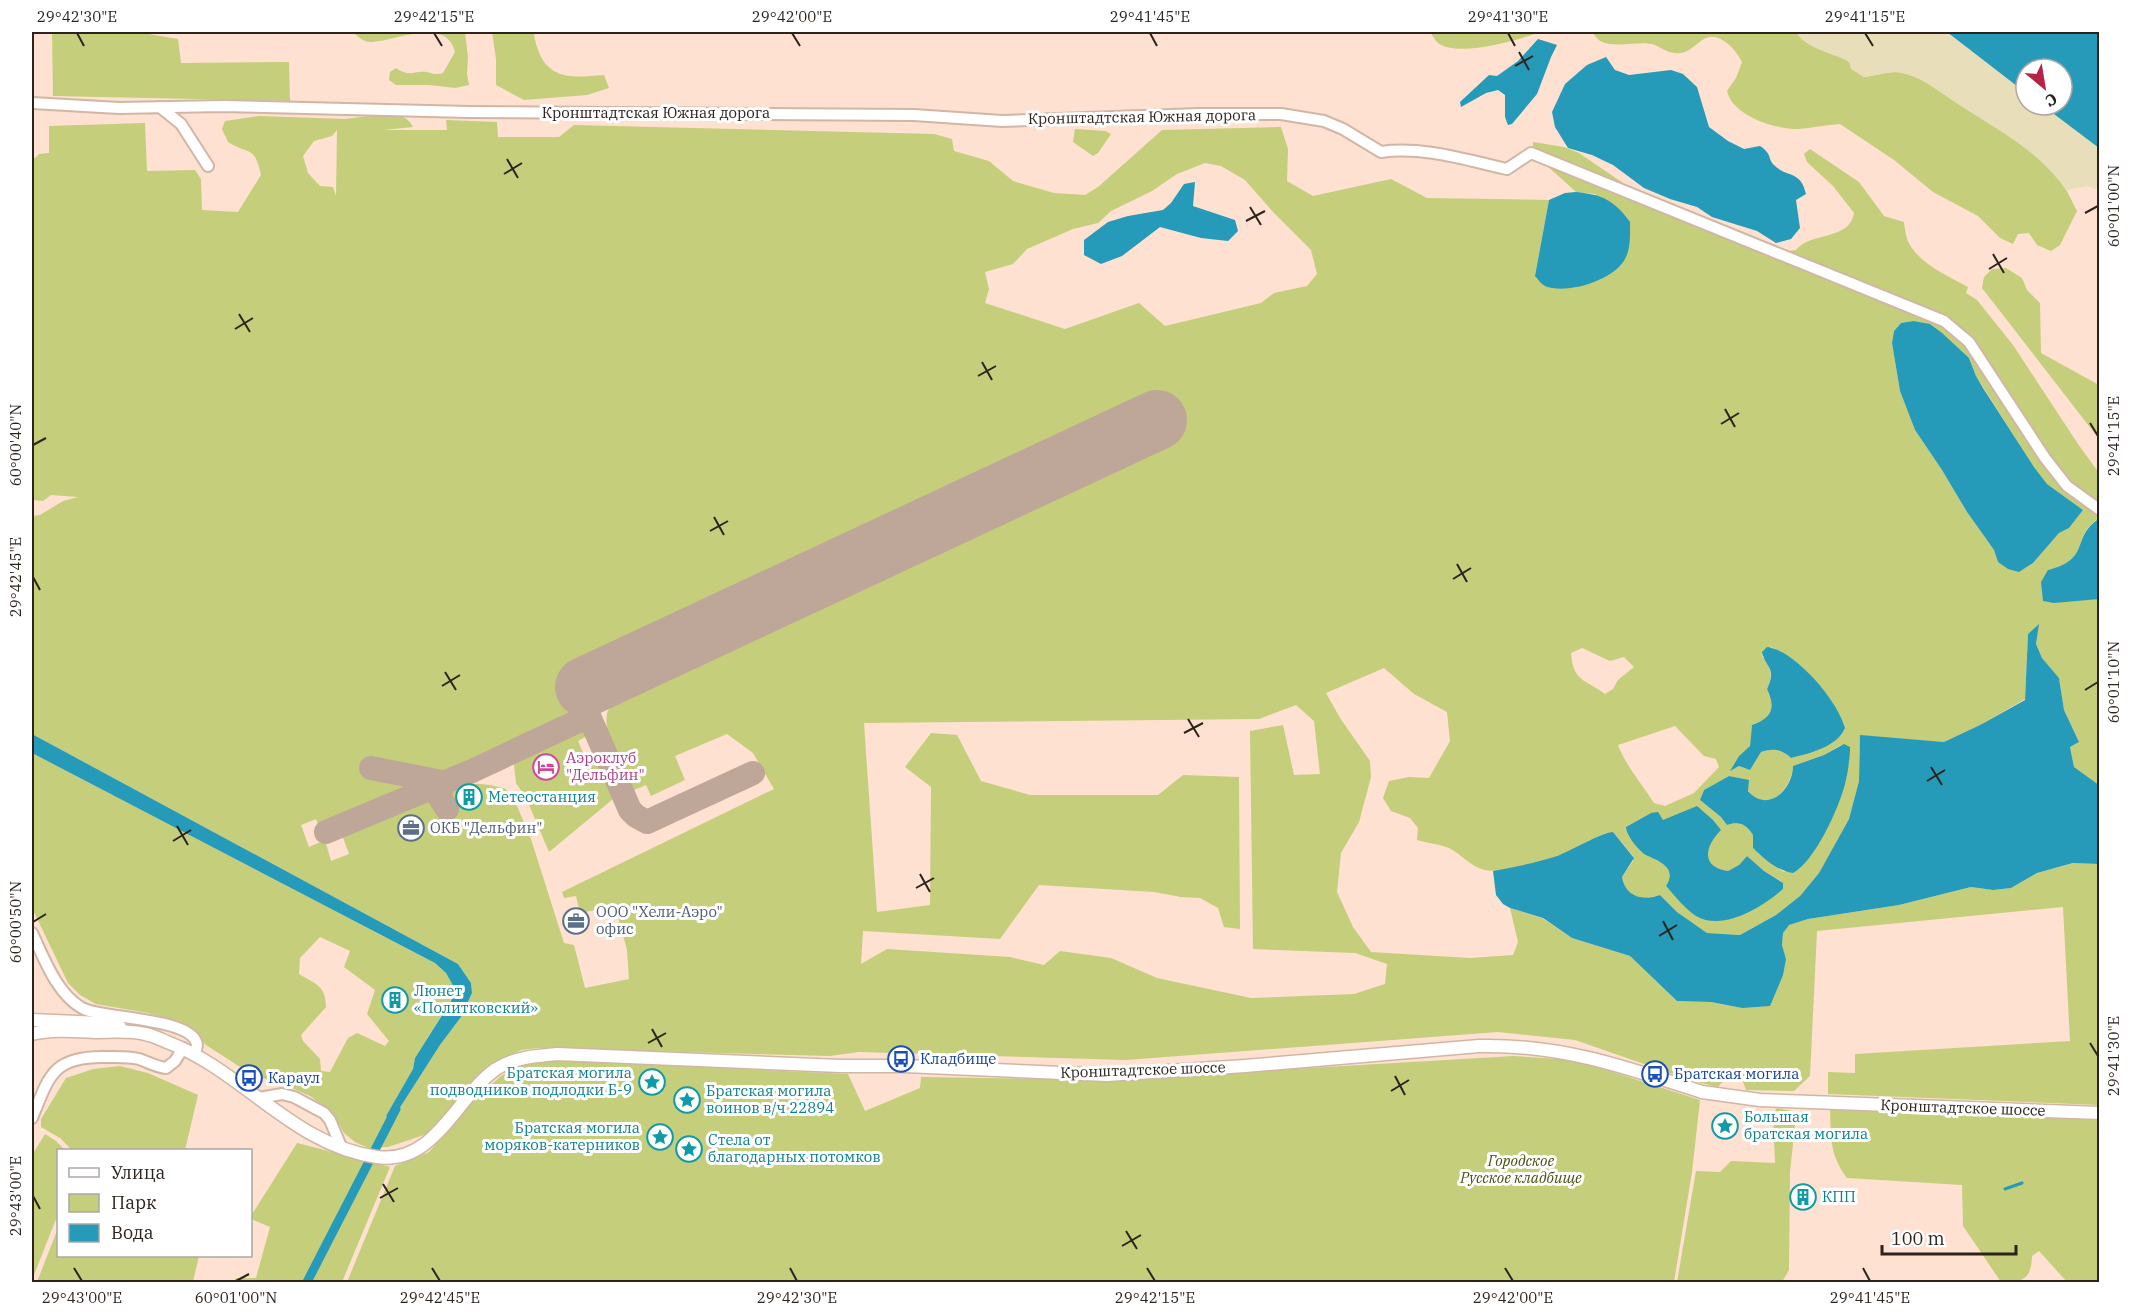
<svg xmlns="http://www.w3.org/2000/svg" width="2131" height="1314" viewBox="0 0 2131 1314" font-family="'IBM Plex Serif',serif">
	<rect width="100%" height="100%" fill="#fee1d0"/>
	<path fill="#c5ce7a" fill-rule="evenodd" d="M52 32H137L178 39 181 63 289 62 290 101 53 96Z
		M353 32H465L468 57 467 74 469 85 455 88 429 85H396L389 80 390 72 396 68C411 78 413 70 427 72 434 74 436 75 443 73L455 52C446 16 396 41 372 42 365 43 358 37 353 32Z
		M492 32H534C534 38 536 44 538 50 550 82 576 77 604 75L609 88 587 95 524 100 496 85V59Z
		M1430 32H1540C1518 40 1458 58 1438 43 1435 40 1432 35 1430 32Z
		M1593 32H1796C1807 49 1830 51 1846 60 1853 64 1859 72 1864 77 1874 76 1886 72 1896 72 1919 74 1938 91 1957 103 1991 126 2028 144 2056 176 2065 186 2071 199 2077 211L2060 245 2051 251 2037 245 2029 233 2018 234 2013 244 2000 238 1978 216 1933 192 1894 160 1840 124C1826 125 1811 128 1798 129 1774 129 1733 116 1727 91L1736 78 1742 62C1737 53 1733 47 1724 41 1701 26 1696 57 1674 53 1666 52 1659 46 1652 44 1636 40 1600 53 1593 32Z
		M386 114C398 116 407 115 413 127L383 130H447L446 120 497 122 498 137H559L574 125 934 134 952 139 954 151 989 161 1013 181 1054 193 1085 195 1098 187 1162 130 1281 127 1288 149 1287 181 1313 196 1391 179 1427 198 1549 200 1535 276 1596 194 1576 192 1544 163 1533 150V142L1564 147 1579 153 1626 185 1670 205 1698 221 1736 230 1789 251 1796 250C1809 232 1850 241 1854 213L1833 186 1807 162 1804 154 1810 149 1859 182 1884 216 1904 222C1905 230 1906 239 1910 245 1922 265 1948 276 1968 287L1966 293 1977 300 2013 345 2078 444 2099 473V523L2096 520C2071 539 2091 559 2048 570L2090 599H2099V785L2074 767 2070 747 2079 742 2064 710 2059 678 2042 658 2036 644 2038 625 2028 634 2025 699 1982 724 1944 742 1860 736 1859 781 1849 819 1819 873 1800 896 1776 915 1740 935 1707 933 1677 912 1660 895C1643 900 1625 898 1622 877L1633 861V856L1613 832C1600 833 1591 842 1579 847 1559 856 1506 875 1485 870 1471 867 1461 854 1449 848 1439 844 1427 843 1417 840L1418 828 1410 818 1391 811 1383 798 1389 781 1409 777 1429 778 1450 741 1447 712 1414 694 1384 668 1326 693 1340 718 1370 761 1371 777 1359 822 1341 853 1337 892 1353 927 1371 952 1470 958 1513 955 1518 942 1510 908 1542 918 1572 938 1630 956 1677 1001 1711 1002 1742 1008 1786 959 1782 945 1783 933 1788 925 1808 919 1899 905 1971 887 1993 890 2011 888 2037 873 2074 863 2099 864V1105L1828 1094V1072L1855 1073V1054L2070 1041 2063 907 1817 931 1810 1076 1794 1091 1746 1090 1741 1076C1730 1073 1725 1079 1718 1087L1693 1081 1575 1040 1498 1032 1126 1060 859 1052 830 1056 539 1048 521 1050 505 1058 483 1072 459 1097 430 1133 388 1147 368 1148 355 1142 344 1133 333 1113 310 1096 278 1082 254 1076 206 1045 190 1027 181 1022 148 1013 96 1004 80 995 68 983 32 908V753L435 963 446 973 455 989 451 1000 415 1058 413 1069 386 1116 392 1120 440 1045 461 1017 472 993 471 983 458 964 32 734V516L40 515 63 501 78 497 51 495 43 501 32 500V159L35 158 39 154 49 153V126L145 123 147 171 195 170 201 179 202 210 238 212 261 175C254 144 250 156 228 142L222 129 225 121 259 116 345 119ZM337 130 336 196 333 187 320 186 308 173 303 156 314 141 332 136ZM1205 163 1221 166 1245 180 1273 212 1311 250 1317 274 1307 286 1274 293 1261 303 1165 326 1139 303 1065 329 985 303 989 289 985 272 1013 264 1027 249 1073 229 1098 223 1111 211 1152 191 1177 174ZM1913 321 1969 358 1976 376 2034 467 2047 484 2083 510 2069 528 2059 533 2033 563 2019 572 1998 562 1994 550 1967 512 1942 470 1915 430 1900 391 1892 343 1894 331 1901 323ZM1161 394 1180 434 618 698C614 703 608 708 607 714 603 737 621 772 634 790L646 785 651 796 685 780 675 756 727 734 753 753 774 789 562 892 564 898 576 896 580 913 615 906 627 950 629 979 585 988 574 945 564 943 531 839 517 806 506 789C451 771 398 803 349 824L342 835 349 854 331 861 325 840 309 847 301 825 316 819 320 829 511 750 577 717 558 676ZM1771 647C1806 662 1828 695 1845 728 1837 747 1811 753 1791 758 1781 749 1774 748 1761 752L1750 770 1739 766 1731 770 1739 756 1750 746 1752 725C1772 718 1776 708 1767 689 1773 676 1772 667 1762 656ZM1582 648 1610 661 1624 657 1634 667 1618 680 1613 689 1605 694C1585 679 1573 682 1571 653ZM1296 705 1314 721 1320 774 1294 775 1283 725 1250 731 1253 949 1355 953 1387 964 1385 984 1354 994 1251 998 1157 978 1111 958 1060 951 1044 965 1010 957 887 949 861 964 863 931 1000 939 1039 885 1154 892 1181 897 1200 898 1218 908 1224 927 1240 929 1239 777 1183 775 1158 795H1030L981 781 957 735 931 733 905 767 931 787 930 905 877 912 864 723 1259 719ZM1675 726 1704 756 1716 759 1719 767 1694 793 1665 806 1654 803C1642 784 1626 766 1618 745ZM1841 745 1847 776 1836 807 1823 834 1784 872 1760 855 1753 848V835C1746 824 1739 821 1727 825L1721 817 1700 800 1704 790 1729 776 1743 779C1747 786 1748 794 1756 799 1775 809 1793 782 1793 766L1824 755ZM1651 813 1663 820 1720 830C1705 846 1699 867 1728 871L1739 865 1747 856 1764 871 1781 881 1783 889 1763 903 1710 920 1697 916 1666 886C1678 868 1663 865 1652 856 1642 849 1634 836 1626 827ZM320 937 350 951 344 967 375 990 367 1014 389 1041 385 1046 357 1033 348 1038 330 1072 321 1071 320 1059 303 1041 301 1035 326 1007C326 986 316 984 299 974L300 958Z
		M1075 129 1105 131 1111 134 1098 153 1093 156 1073 142Z
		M2006 268 2022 278 2027 290 2040 303 2041 353 2099 385V439L1982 288 1984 277 1992 269Z
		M581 729 587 736 578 741 584 755 593 751 613 799 549 852 526 798 516 783 514 765 521 754 572 730Z
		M1514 1056 1575 1060 1700 1100 1692 1172 1674 1282H347L395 1166 429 1152 477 1097 501 1076 524 1064 556 1060 848 1074 865 1111 920 1088 921 1077 1102 1080Z
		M120 1066 148 1073 198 1095 185 1150H72L60 1138 41 1127V1119L66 1078 93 1069Z
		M1830 1107 2099 1117V1282H2067L2039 1251 2032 1256C2031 1280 2023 1282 2001 1282L1963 1226 1962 1185 1847 1178C1829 1154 1831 1136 1830 1107Z
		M1777 1108 1792 1111 1796 1115 1790 1172 1789 1270 1782 1282H1677L1696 1171 1720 1172 1731 1161 1775 1163 1773 1113Z
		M45 1134 56 1141 65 1150H58V1214L32 1280V1155Z
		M297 1143 390 1167 342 1282H234L236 1278H256L270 1227 251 1219V1216Z
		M58 1228V1256H199L193 1282H37Z"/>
	<path fill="#e8deb9" d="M1796 32H1947L2026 93V105H2042L2099 148V190L2087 186 2066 190C2037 149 1999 131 1958 104 1939 91 1921 75 1896 72 1887 72 1874 76 1864 77L1851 69 1849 61C1831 53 1807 49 1796 32Z"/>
	<path fill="#259ab9" d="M1947 32H2099V148L2042 105H2062V69H2026V93Z
		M1538 39 1557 45 1551 57 1537 94 1512 124 1508 125 1505 117V95L1498 90 1486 93 1461 107 1460 102 1489 75 1497 76 1518 61Z
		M1606 57 1615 70 1629 75 1671 70 1683 74 1697 87 1709 127 1728 141 1744 149 1760 146C1773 155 1767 158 1774 165 1788 179 1800 169 1806 194L1796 200 1800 228 1791 239 1776 243 1757 231 1712 217 1697 207 1670 199 1644 188 1613 165 1592 155 1568 148 1555 127 1552 112 1565 84 1587 65Z
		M1195 182 1193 206 1235 220 1238 231 1228 241 1201 238 1160 227 1122 256 1101 264 1084 255V240L1108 222 1128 216 1163 210 1171 203 1184 184Z
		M1576 192C1603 195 1614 200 1630 222 1630 233 1631 248 1625 259 1614 280 1567 295 1545 286 1541 284 1538 279 1535 276L1549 200 1565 193Z
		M1913 321 1930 324 1942 333 1969 358 1976 376 1983 388 2034 467 2047 484 2083 510 2069 528 2059 533 2033 563 2019 572 2008 569 1998 562 1994 550 1967 512 1942 470 1915 430 1900 391 1892 343 1894 331 1901 323Z
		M2097 520 2100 523 2099 599 2054 603 2043 601 2041 582 2048 570C2091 559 2071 539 2097 520Z
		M2039 624 2036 644 2042 658 2059 678 2064 710 2079 742 2070 747 2074 767 2099 785V864L2073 863 2037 873 2011 888 1993 890 1971 887 1899 905 1808 919 1789 925 1783 933 1782 945 1786 959 1783 975 1770 1006 1742 1008 1711 1002 1677 1001 1630 956 1572 938 1543 918 1510 908 1503 904 1496 895 1493 871C1514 867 1536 863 1557 856 1570 851 1603 832 1613 832L1634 858 1622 877C1625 897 1643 901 1660 895L1677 912 1707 933 1740 935 1776 915 1800 896 1819 873 1849 819 1859 781 1860 735 1944 742 1982 724 2025 700 2028 634Z
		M1767 647C1795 650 1838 701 1845 728 1837 747 1811 753 1791 758 1781 749 1774 748 1761 752L1750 770 1739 766 1730 771 1739 756 1750 746 1752 725C1772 718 1776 708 1767 689 1777 667 1766 669 1762 652Z
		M32 734 458 964 471 983 472 993 461 1017 440 1045 392 1120 386 1116 413 1069 415 1058 451 1001 455 989 446 973 435 963 32 753Z
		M1844 744 1850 747V751C1849 762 1848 773 1845 784 1839 808 1815 861 1793 873 1778 871 1764 859 1753 848V835C1746 824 1739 821 1727 825L1721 817 1700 800 1704 790 1729 776 1749 780 1748 791C1768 814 1793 789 1793 766L1824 755Z
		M1697 806 1713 820 1721 830C1705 846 1700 867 1728 871L1739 865 1747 856 1764 871 1783 883V889C1763 907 1723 932 1696 916 1685 909 1675 896 1666 886 1677 869 1662 862 1648 856 1640 853 1626 835 1626 827L1651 813 1658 812 1663 820Z"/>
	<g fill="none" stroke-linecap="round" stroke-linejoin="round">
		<path stroke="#259ab9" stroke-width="3" d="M2005 1189 2022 1183"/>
		<path stroke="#259ab9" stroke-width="9" d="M307 1282 396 1109"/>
		<path stroke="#bea699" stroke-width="24" d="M585 687 583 696 589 716 630 810 636 816 647 822 753 773
			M371 768 442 782 440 798 447 809
			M326 832 472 771 589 716"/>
		<path stroke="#bea699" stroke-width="60" d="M585 687 1157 420"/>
		<g stroke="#d1b6a6" stroke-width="14">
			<path id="minor" d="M32 103 119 108 223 106 469 112 914 115 1002 121 1199 114H1281L1324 121 1343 129 1381 152C1423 146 1466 160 1507 169L1531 153 1944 321 1969 342 2045 458 2067 486 2100 510
				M160 107 181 124 208 166
				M32 933C44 958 56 993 82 1008 100 1019 194 1017 197 1045 197 1048 195 1051 195 1054
				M259 1098 282 1094 294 1097 324 1113 330 1120 342 1149
				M32 1118C49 1077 52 1057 102 1057 114 1057 127 1056 139 1059 148 1062 156 1067 166 1068L175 1061 183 1048"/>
		</g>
		<g stroke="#d1b6a6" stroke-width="15">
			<path id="tertiary" d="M32 1020 101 1023 120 1027
				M32 1034C52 1029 74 1031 95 1032 111 1032 130 1030 145 1034 152 1035 160 1039 167 1042 242 1070 294 1146 377 1157 435 1165 456 1097 496 1069 515 1057 536 1056 557 1054L840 1066H905L1107 1075 1245 1066 1479 1046C1560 1044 1626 1067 1702 1092L1760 1100 2100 1113"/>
		</g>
		<use href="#minor" stroke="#fff" stroke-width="10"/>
		<use href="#tertiary" stroke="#fff" stroke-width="12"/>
	</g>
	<path fill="none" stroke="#2d231d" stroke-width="2" d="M77 33 84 46M434 33 442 46M792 33 800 46M1150 33 1157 46M1508 33 1515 46M1865 33 1873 46M1519 52 1529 70M1515 66 1533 56M507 159 518 178M504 174 522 163M1250 207 1261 225M2085 213 2098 206M1246 221 1265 211M1993 254 2004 273M1989 269 2007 258M239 314 250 332M235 329 253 318M982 362 992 380M978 376 996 366M1725 409 1735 427M2090 423 2098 436M1721 424 1739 413M33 445 46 438M714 517 724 535M710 531 728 521M1457 564 1467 582M33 577 40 590M1453 579 1471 568M445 672 456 690M442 686 460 675M2085 690 2098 682M1188 719 1199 737M1184 733 1203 723M1931 767 1942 785M1927 781 1945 770M177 826 188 845M173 841 191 830M920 874 930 892M916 888 934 878M1663 921 1673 940M33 922 46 914M1659 936 1677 925M652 1029 662 1047M648 1043 666 1033M2090 1043 2098 1056M1395 1076 1405 1095M1391 1091 1409 1080M383 1184 394 1202M33 1196 40 1209M380 1198 398 1188M1126 1231 1137 1249M1122 1246 1141 1235M74 1268 82 1281M432 1268 440 1281M790 1268 797 1281M1147 1268 1155 1281M1505 1268 1513 1281M1863 1268 1870 1281M236 1281 249 1274"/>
	<defs>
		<g id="hotel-ring" transform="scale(1.35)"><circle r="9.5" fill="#fff" stroke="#d1479c" stroke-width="1.5"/><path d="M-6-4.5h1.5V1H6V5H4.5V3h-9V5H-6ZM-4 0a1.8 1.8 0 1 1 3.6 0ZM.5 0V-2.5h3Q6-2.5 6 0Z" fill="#d1479c"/></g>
		<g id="building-ring" transform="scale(1.35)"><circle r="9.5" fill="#fff" stroke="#0f9aa8" stroke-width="1.5"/><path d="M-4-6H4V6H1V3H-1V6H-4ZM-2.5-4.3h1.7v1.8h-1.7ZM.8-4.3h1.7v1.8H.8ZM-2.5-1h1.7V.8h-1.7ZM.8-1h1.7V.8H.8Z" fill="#0f9aa8"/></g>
		<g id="office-ring" transform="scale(1.35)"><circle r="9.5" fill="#fff" stroke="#5c6f8a" stroke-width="1.5"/><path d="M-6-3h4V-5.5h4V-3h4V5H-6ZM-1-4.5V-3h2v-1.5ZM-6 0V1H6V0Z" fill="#5c6f8a"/></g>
		<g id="bus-ring" transform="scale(1.35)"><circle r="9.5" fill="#fff" stroke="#1a4fb4" stroke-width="1.5"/><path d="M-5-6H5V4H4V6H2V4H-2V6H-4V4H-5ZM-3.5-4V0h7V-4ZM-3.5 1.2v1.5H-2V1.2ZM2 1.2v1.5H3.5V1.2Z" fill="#1a4fb4"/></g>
		<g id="sight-ring" transform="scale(1.35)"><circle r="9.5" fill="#fff" stroke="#0f9aa8" stroke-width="1.5"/><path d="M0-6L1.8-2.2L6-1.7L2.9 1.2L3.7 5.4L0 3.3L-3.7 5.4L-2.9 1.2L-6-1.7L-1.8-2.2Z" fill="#0f9aa8"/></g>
	</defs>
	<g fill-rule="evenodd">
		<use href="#hotel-ring" x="546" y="767"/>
		<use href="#building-ring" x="469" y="797"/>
		<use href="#office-ring" x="411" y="828"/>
		<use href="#office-ring" x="576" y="921"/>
		<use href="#building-ring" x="395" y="1000"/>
		<use href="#bus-ring" x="901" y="1059"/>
		<use href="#bus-ring" x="1655" y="1074"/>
		<use href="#bus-ring" x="249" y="1078"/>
		<use href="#sight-ring" x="652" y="1082"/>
		<use href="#sight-ring" x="687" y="1100"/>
		<use href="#sight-ring" x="1725" y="1126"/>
		<use href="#sight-ring" x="660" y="1137"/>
		<use href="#sight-ring" x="689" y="1149"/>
		<use href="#building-ring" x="1803" y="1197"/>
	</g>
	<g text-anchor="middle" stroke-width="6" stroke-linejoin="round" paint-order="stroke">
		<g font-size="15" fill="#2d231d" stroke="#fff">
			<text x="656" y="118">Кронштадтская Южная дорога</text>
			<text transform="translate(1142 117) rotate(-1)" y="5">Кронштадтская Южная дорога</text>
			<text transform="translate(1143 1070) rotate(-2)" y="5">Кронштадтское шоссе</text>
			<text transform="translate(1963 1108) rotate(2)" y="5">Кронштадтское шоссе</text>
		</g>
		<g font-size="15" fill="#b23c85" stroke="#fff" text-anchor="start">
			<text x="566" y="763">Аэроклуб<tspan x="566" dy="17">"Дельфин"</tspan></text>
		</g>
		<g font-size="15" fill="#0d838f" stroke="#fff" text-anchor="start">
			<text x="488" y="802">Метеостанция</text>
			<text x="414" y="996">Люнет<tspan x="414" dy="17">«Политковский»</tspan></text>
			<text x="632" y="1078" text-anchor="end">Братская могила<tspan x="632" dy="17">подводников подлодки Б-9</tspan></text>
			<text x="706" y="1096">Братская могила<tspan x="706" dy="17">воинов в/ч 22894</tspan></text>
			<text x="1744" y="1122">Большая<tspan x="1744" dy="17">братская могила</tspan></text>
			<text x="640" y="1133" text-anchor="end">Братская могила<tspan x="640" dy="17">моряков-катерников</tspan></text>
			<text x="708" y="1145">Стела от<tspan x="708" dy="17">благодарных потомков</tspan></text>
			<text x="1822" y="1202">КПП</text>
		</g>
		<g font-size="15" fill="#4e5e75" stroke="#fff" text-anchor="start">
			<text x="430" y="833">ОКБ "Дельфин"</text>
			<text x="596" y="917">ООО "Хели-Аэро"<tspan x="596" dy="17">офис</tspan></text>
		</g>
		<g font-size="15" fill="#164399" stroke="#fff" text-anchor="start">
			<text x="920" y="1064">Кладбище</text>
			<text x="1674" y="1079">Братская могила</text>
			<text x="268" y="1083">Караул</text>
		</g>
		<g font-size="15" font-style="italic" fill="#4b5012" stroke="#fff">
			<text x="1521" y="1166">Городское<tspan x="1521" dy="17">Русское кладбище</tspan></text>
		</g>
	</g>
	<rect width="2131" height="1314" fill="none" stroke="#ffffff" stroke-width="66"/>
	<rect x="57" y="1149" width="195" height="108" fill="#ffffff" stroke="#aba7a5" stroke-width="1.5"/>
	<rect x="69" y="1168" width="30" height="9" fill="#ffffff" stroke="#aba7a5" stroke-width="1.5"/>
	<text x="111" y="1179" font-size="18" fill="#2d231d">Улица</text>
	<rect x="69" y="1194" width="30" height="18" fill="#c5ce7a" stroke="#aba7a5" stroke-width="1.5"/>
	<text x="111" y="1209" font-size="18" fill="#2d231d">Парк</text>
	<rect x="69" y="1224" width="30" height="18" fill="#259ab9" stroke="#aba7a5" stroke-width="1.5"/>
	<text x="111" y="1239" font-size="18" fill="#2d231d">Вода</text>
	<g transform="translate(2044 87) rotate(150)"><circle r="28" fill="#ffffff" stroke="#aba7a5" stroke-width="1.5"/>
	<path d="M0-4.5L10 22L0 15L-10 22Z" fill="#b52346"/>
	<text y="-9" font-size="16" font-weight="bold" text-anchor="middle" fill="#2d231d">С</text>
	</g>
	<path d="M1882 1245v9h134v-9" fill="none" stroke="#2d231d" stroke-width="3"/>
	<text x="1891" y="1245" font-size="18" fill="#2d231d" stroke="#ffffff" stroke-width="4.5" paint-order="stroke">100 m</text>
	<rect x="33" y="33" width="2065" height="1248" fill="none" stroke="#2d231d" stroke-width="2"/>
	<g font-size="15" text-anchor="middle" fill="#2d231d">
		<text x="77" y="22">29°42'30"E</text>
		<text x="434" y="22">29°42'15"E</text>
		<text x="792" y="22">29°42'00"E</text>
		<text x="1150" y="22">29°41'45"E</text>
		<text x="1508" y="22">29°41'30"E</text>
		<text x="1865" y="22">29°41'15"E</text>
		<text transform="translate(2114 206) rotate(-90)" y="5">60°01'00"N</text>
		<text transform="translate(2114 436) rotate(-90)" y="5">29°41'15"E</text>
		<text transform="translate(16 445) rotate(-90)" y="5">60°00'40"N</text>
		<text transform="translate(16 577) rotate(-90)" y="5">29°42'45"E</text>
		<text transform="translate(2114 682) rotate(-90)" y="5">60°01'10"N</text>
		<text transform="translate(16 922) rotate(-90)" y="5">60°00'50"N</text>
		<text transform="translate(2114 1056) rotate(-90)" y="5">29°41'30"E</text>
		<text transform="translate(16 1196) rotate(-90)" y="5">29°43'00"E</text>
		<text x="82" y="1303">29°43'00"E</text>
		<text x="236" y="1303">60°01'00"N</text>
		<text x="440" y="1303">29°42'45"E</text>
		<text x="797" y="1303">29°42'30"E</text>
		<text x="1155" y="1303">29°42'15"E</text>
		<text x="1513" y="1303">29°42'00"E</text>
		<text x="1870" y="1303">29°41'45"E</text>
	</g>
</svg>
